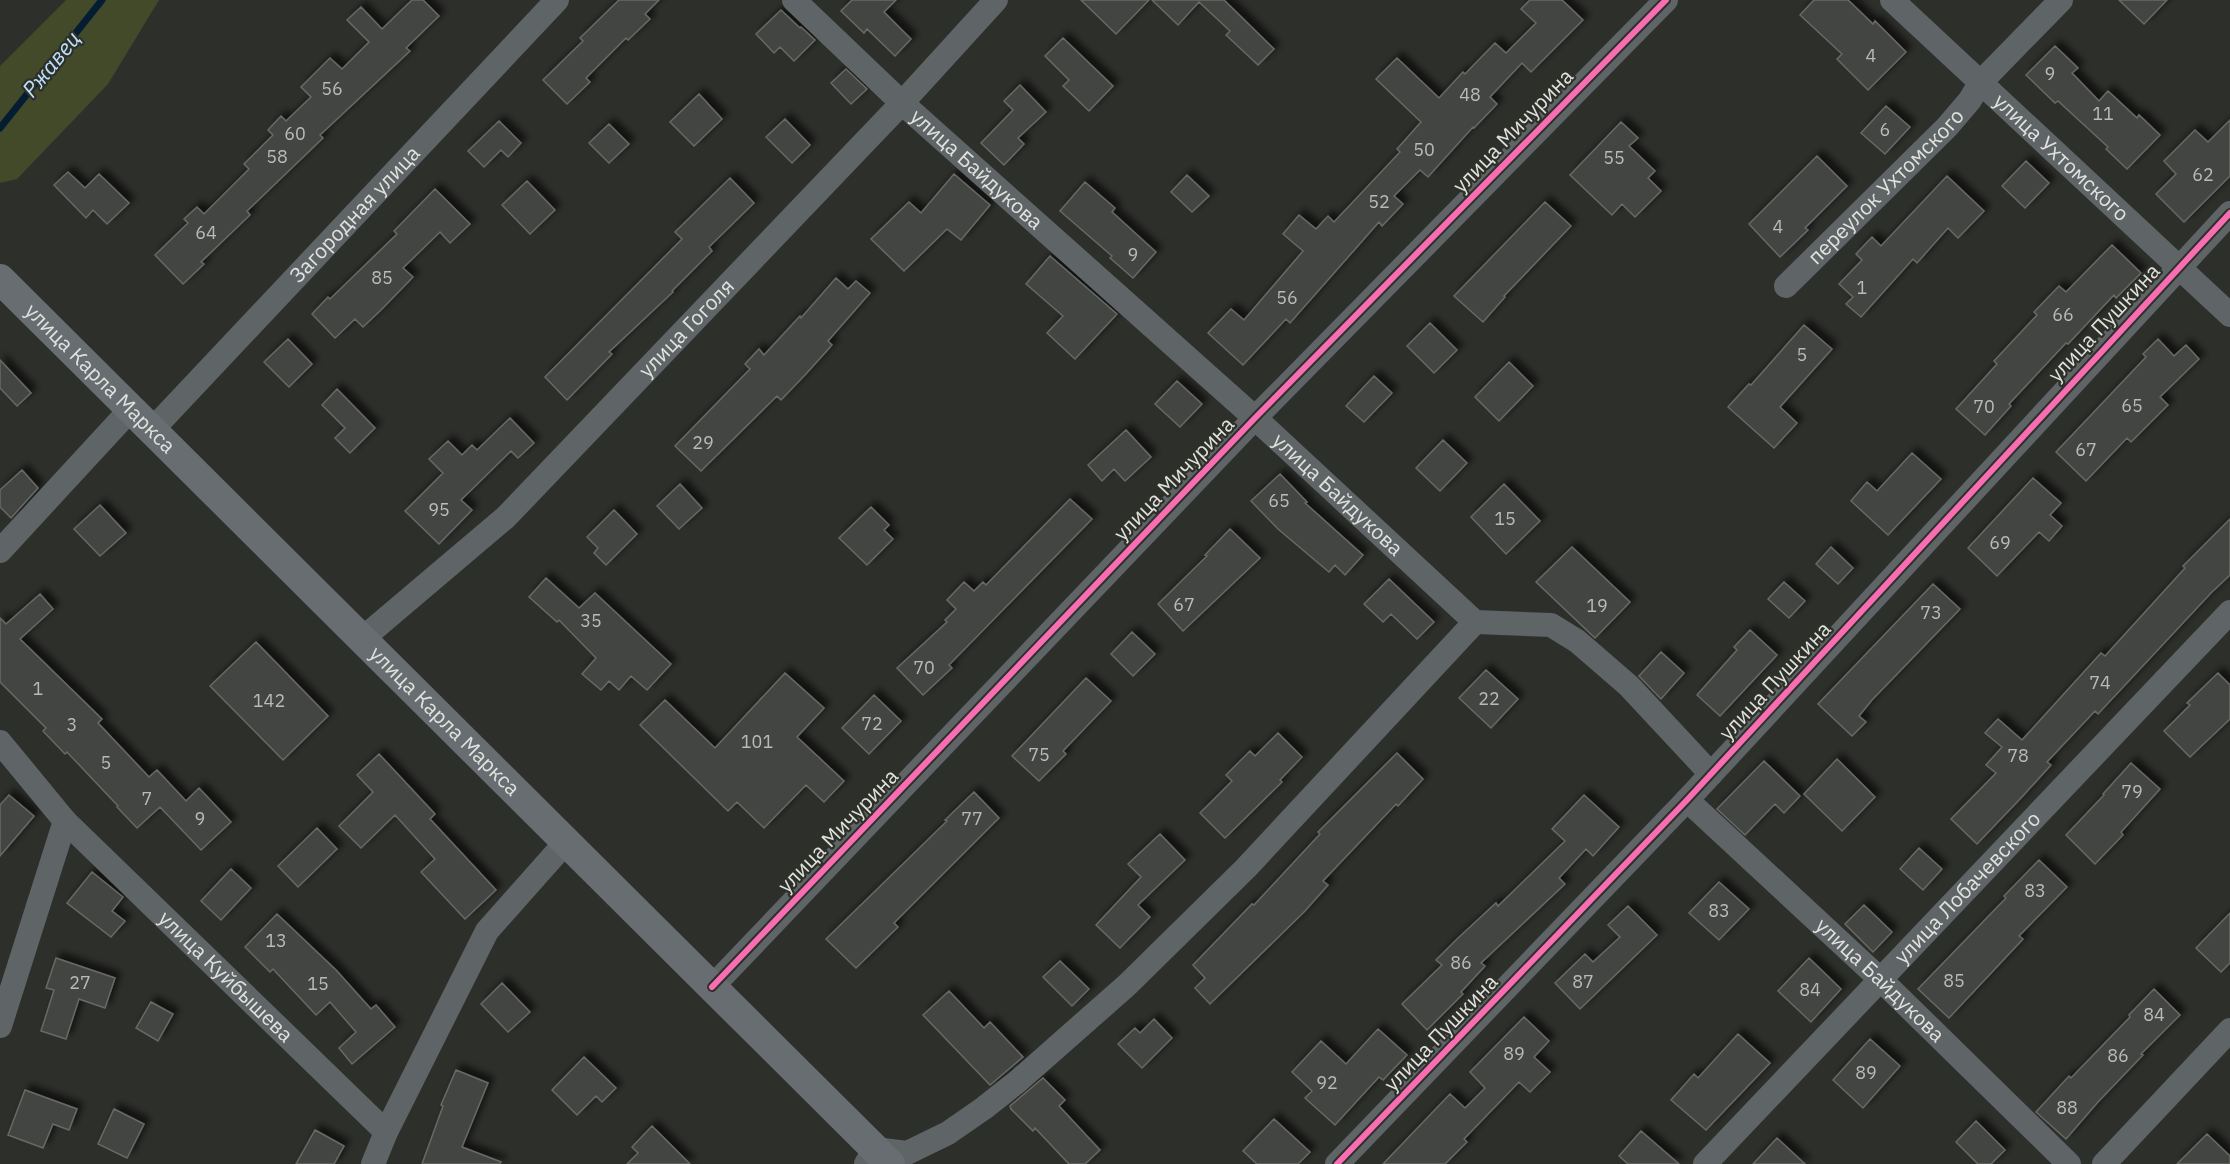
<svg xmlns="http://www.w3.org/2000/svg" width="2230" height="1164" viewBox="0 0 2230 1164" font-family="'IBM Plex Sans',sans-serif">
	<defs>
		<filter id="shadow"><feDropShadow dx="5.5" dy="-5.5" stdDeviation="3" flood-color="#0009"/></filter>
	</defs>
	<rect width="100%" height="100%" fill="#2d2f2b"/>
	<path fill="#424a2a" d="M66 0H159L108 84 17 179 0 183V66Z"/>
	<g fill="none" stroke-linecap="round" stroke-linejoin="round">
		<path stroke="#041d33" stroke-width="7" d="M0 128 102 0"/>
	</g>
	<path fill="#434442" stroke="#686966" stroke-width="1.5" filter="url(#shadow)" d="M412 0H423L439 16 406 48 410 51 320 135 323 138 247 211 250 215 201 262 204 264 183 284 155 255 188 223 184 219 197 207 204 214 249 169 244 164 273 135 268 130 281 116 286 121 311 97 301 87 330 58 342 69 369 42 347 20 361 7 382 29Z
		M619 0H659L645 14 650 19 628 40 626 38 586 78 590 82 567 104 543 80 583 41 580 38Z
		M852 0H896L884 12 911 39 895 56 867 29 864 33 841 11Z
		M1081 0H1149L1116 34Z
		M1152 0H1224L1274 49 1258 65 1226 35 1230 31 1199 2 1178 25Z
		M1530 0H1562L1583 20 1531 72 1522 63 1490 97 1497 104 1474 128 1473 127 1428 177 1420 170 1394 196 1403 204 1382 226 1379 222 1290 323 1286 319 1243 365 1208 333 1231 309 1244 320 1303 251 1283 234 1299 215 1316 229 1328 216 1334 222 1400 152 1397 149 1421 122 1376 79 1397 58 1439 98 1463 72 1465 74 1495 43 1506 53 1536 23 1521 9Z
		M1814 0H1848L1873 24 1875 21 1906 52 1868 90 1837 59 1842 54 1800 15Z
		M2119 0H2167L2144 24Z
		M781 10 800 28 801 27 815 40 794 61 780 47 774 53 756 34Z
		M1063 38 1113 86 1089 111 1063 86 1069 80 1045 56Z
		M2055 46 2078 68 2072 73 2099 101 2108 91 2137 118 2139 115 2160 135 2127 169 2106 149 2108 147 2058 101 2055 103 2026 75Z
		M846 69 867 89 851 104 831 83Z
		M1020 85 1046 112 1018 138 1024 144 1004 165 981 143 1013 110 1004 101Z
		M699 94 722 119 694 146 670 122Z
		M1886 106 1910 127 1885 154 1861 133Z
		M785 119 810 145 792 163 766 137Z
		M2230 120V176L2184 222 2156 194 2176 174 2164 161 2195 130 2208 142Z
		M499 121 521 143 508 157 501 150 484 167 468 151Z
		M1621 122 1638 138 1629 146 1655 171 1648 178 1661 191 1635 217 1622 204 1612 215 1570 175Z
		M609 124 629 144 609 163 589 143Z
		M1817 156 1847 186 1805 228 1808 230 1780 257 1749 224Z
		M2026 161 2049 183 2025 208 2002 186Z
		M68 172 85 188 99 174 129 203 107 224 93 210 86 218 54 185Z
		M954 174 990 205 961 240 947 229 904 271 871 239 909 202 921 213Z
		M1187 175 1209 196 1192 212 1171 192Z
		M1947 176 1984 211 1958 238 1948 228 1917 263 1913 259 1861 317 1846 304 1853 297 1839 284 1862 260 1856 254 1872 237 1881 246Z
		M730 178 754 203 709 247 712 251 672 291 673 292 609 352 612 354 567 400 545 377 682 239 675 232Z
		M527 181 555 210 530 234 502 205Z
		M1085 182 1115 208 1112 212 1156 252 1133 278 1110 258 1112 256 1060 211Z
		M435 189 470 224 450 243 440 232 403 268 413 277 382 309 363 327 355 319 335 338 312 314 328 297 330 299 397 234 394 231Z
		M1545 202 1571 226 1504 296 1505 297 1483 322 1454 296Z
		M2112 245 2141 273 2116 298 2114 295 2068 344 2066 343 2009 404 2011 406 1985 435 1956 409 1997 364 1994 361 2037 315 2034 312 2059 286 2066 292Z
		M1050 256 1117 314 1075 359 1047 333 1063 316 1026 284Z
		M836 278 848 289 856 281 870 293 828 341 832 345 805 375 781 400 777 396 701 471 675 446 750 369 745 364 759 349 764 355 800 316 801 318Z
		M1430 323 1457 350 1434 373 1407 346Z
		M1804 325 1832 349 1780 407 1797 423 1774 448 1728 407 1749 384 1751 385Z
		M288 339 312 364 289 387 264 362Z
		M2158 339 2174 356 2186 345 2199 359 2160 397 2168 405 2131 442 2127 438 2086 481 2056 452 2146 357 2143 354Z
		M0 360 31 393 17 406 0 388Z
		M1509 362 1533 386 1499 421 1475 397Z
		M1374 376 1392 393 1364 422 1346 406Z
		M1177 381 1202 404 1180 427 1155 404Z
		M337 389 375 428 350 453 335 438 345 428 322 405Z
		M510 418 534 443 518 458 511 451 461 500 472 510 439 544 405 511 443 473 429 459 448 441 462 455 472 445 477 450Z
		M1126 430 1151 457 1125 481 1114 469 1102 481 1088 465Z
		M1443 440 1467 463 1440 491 1416 468Z
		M1912 453 1941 479 1888 535 1851 501 1867 482 1877 491Z
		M22 470 38 488 11 518 0 507V490Z
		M1280 474 1307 502 1305 503 1363 555 1345 575 1335 565 1329 572 1278 529 1251 501Z
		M2033 478 2061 503 2050 515 2062 526 2049 541 2039 532 1997 576 1968 548Z
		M680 484 702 508 679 529 657 506Z
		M1504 484 1540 521 1506 554 1471 517Z
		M1070 499 1092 519 949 665 952 668 923 695 897 668 947 622 945 620 956 609 947 600 964 582 974 591 983 582 986 585Z
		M100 505 126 533 100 556 74 529Z
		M871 507 889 525 884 530 893 539 867 565 839 538Z
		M614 510 637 534 606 565 594 553 598 548 587 537Z
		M2230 519V575L2211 593 2098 714 2095 711 2047 762 2051 765 2021 798 1977 844 1951 819 1996 773 1986 765 2002 747 1985 733 1998 719 2022 740 2101 653 2105 656 2185 568 2183 566Z
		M1230 529 1260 558 1183 631 1158 604 1207 556 1205 555Z
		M1572 547 1630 602 1595 638 1536 582Z
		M1831 547 1853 568 1838 584 1816 564Z
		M546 578 579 608 595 593 671 664 647 690 631 676 619 690 609 681 601 690 582 674 596 658 559 620 557 622 529 597Z
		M1389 579 1434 622 1417 639 1391 614 1383 622 1364 604Z
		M1784 582 1805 601 1789 618 1768 599Z
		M1933 584 1960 609 1872 700 1859 716 1866 722 1852 736 1818 704Z
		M40 594 53 609 20 639 102 719 98 723 149 777 157 770 186 801 199 788 231 822 201 850 160 807 137 828 117 807 118 806 67 752 65 754 43 731 46 728 0 682V618L6 624Z
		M1750 630 1777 655 1720 716 1697 695 1737 650 1734 647Z
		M1132 632 1155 654 1133 676 1111 654Z
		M256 642 328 716 283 760 210 686Z
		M1661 652 1684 673 1661 699 1639 676Z
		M1486 670 1518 699 1491 728 1459 698Z
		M785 673 824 708 797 737 844 781 824 802 806 785 764 828 737 802 728 811 640 725 665 700 715 748Z
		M2218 673 2230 685V719L2190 757 2164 731 2190 705 2187 703Z
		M1086 678 1111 701 1063 751 1066 754 1039 781 1012 756Z
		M874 695 901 721 869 754 842 728Z
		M1278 733 1302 757 1280 780 1282 782 1225 838 1200 813 1232 781 1226 775 1250 751 1255 756Z
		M1397 753 1423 779 1398 806 1396 804 1323 881 1328 885 1305 911 1210 1004 1195 988 1205 978 1193 965 1252 904 1254 905 1320 834 1318 832Z
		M379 754 435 814 430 819 496 890 465 919 421 872 435 859 395 815 361 848 339 826 373 792 357 775Z
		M1837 759 1875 797 1842 831 1804 794Z
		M1764 761 1800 796 1784 813 1775 804 1745 835 1717 809Z
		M2131 763 2160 789 2121 832 2123 835 2095 864 2066 835 2104 795 2103 794Z
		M974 792 999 818 894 923 898 927 856 968 826 939 947 821 945 820Z
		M9 795 34 816 0 856V805Z
		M1584 795 1619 827 1593 856 1586 849 1559 878 1565 884 1481 963 1485 966 1461 992 1463 994 1427 1030 1402 1004 1442 965 1436 960 1457 939 1496 903 1498 906 1565 841 1552 829Z
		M317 828 337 849 298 887 278 866Z
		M1160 834 1185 860 1138 905 1150 917 1120 948 1096 925 1141 877 1128 864Z
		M1919 848 1942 869 1923 890 1900 869Z
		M2039 860 2067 887 2019 936 2023 939 1949 1018 1918 989 2006 898 2004 896Z
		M231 869 251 888 221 920 201 901Z
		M92 872 123 897 112 911 125 921 111 937 67 903Z
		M1719 882 1749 909 1719 940 1689 913Z
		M1864 905 1892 932 1873 952 1845 924Z
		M1628 906 1657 935 1580 1009 1555 983 1585 954 1593 962 1620 937 1608 925Z
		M2230 913V963L2221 972 2196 948Z
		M277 914 336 970 371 1009 376 1005 395 1027 352 1064 339 1048 356 1032 330 1002 316 1015 273 969 270 972 245 947Z
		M56 958 115 978 105 1008 79 999 66 1039 41 1031 54 990 46 988Z
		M1809 958 1841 989 1811 1022 1778 991Z
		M1060 961 1089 989 1072 1006 1043 977Z
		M502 983 530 1012 508 1032 481 1004Z
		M2154 989 2180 1015 2141 1054 2143 1055 2098 1102 2066 1139 2036 1112 2069 1076 2071 1078 2130 1017 2129 1015Z
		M949 991 984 1028 990 1022 1023 1057 990 1085 923 1015Z
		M151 1002 173 1014 158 1041 136 1028Z
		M1524 1017 1549 1041 1534 1057 1550 1072 1530 1092 1519 1082 1464 1139 1467 1142 1445 1164H1383L1450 1094 1465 1108 1485 1088 1470 1072Z
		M1154 1019 1172 1038 1142 1068 1118 1044 1135 1028 1140 1033Z
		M1378 1029 1407 1055 1383 1080 1379 1077 1335 1125 1305 1098 1312 1091 1292 1072 1321 1041 1346 1064Z
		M1738 1034 1770 1063 1706 1130 1671 1100 1694 1074 1698 1078Z
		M1870 1039 1900 1066 1863 1108 1833 1080Z
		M584 1057 616 1088 602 1102 596 1096 577 1115 552 1090Z
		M456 1070 488 1083 462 1147 501 1162 500 1164H422L443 1106 441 1105Z
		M1043 1078 1065 1100 1059 1106 1100 1150 1085 1164H1069L1035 1128 1033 1131 1011 1109 1010 1106Z
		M25 1090 77 1109 69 1130 53 1124 43 1148 8 1135Z
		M114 1109 144 1124 127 1158 98 1144Z
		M1274 1119 1310 1152 1298 1164H1257L1243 1151Z
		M1976 1121 2005 1150 1991 1164H1978L1956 1142Z
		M652 1126 690 1164H627L638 1153 632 1147Z
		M315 1130 344 1146 334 1164H296Z
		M1641 1131 1679 1164H1628L1619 1156Z
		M2207 1134 2230 1156V1164H2177Z
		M1777 1138 1805 1164H1753Z"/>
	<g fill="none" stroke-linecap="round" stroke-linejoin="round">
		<g stroke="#5f6467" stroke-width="24">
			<path id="s1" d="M794 0 902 103 1255 418 1475 622 1551 625 1577 641 1629 686 1711 774"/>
			<path id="s2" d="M1892 0 2230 315"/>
			<path id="s3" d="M1786 286 1947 127 1970 100 1980 83 2061 0"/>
			<path id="s4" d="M152 430 557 0"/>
			<path d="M0 551 131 409"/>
			<path id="s5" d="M362 639 506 517 902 103 996 0"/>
			<path id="s6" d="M0 742 65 821 386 1132"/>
			<path id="s7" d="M1687 800 1880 979 2069 1164"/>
			<path d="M712 987 1255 418 1666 0"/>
			<path d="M0 1026 65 821"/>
			<path d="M373 1164 386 1132 487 931 566 842"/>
			<path d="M866 1164 875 1149 907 1153 948 1133 984 1108 1017 1082 1127 985 1246 868 1475 622"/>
			<path d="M1337 1164 1687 800 2230 213"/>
			<path id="s8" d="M1705 1164 2230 612"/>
			<path d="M2104 1164 2230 1030"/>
		</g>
		<path stroke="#686d71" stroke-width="30" id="s9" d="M0 279 890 1164"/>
		<g stroke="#2e302a" stroke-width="10">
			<path id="cycleway" d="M712 987 1255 418 1666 0
				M1337 1164 1687 800 2230 213"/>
		</g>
		<use href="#cycleway" stroke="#f96db3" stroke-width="6"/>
	</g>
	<g text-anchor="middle" stroke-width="4.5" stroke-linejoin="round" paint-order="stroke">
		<g font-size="18" fill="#babab7">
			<text x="1871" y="62">4</text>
			<text x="2050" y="80">9</text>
			<text x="332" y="95">56</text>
			<text x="1470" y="101">48</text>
			<text x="2103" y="120">11</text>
			<text x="1885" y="136">6</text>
			<text x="295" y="140">60</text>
			<text x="1424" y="156">50</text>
			<text x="277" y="163">58</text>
			<text x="1614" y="164">55</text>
			<text x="2203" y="181">62</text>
			<text x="1379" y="208">52</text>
			<text x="1778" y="233">4</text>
			<text x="206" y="239">64</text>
			<text x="1133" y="261">9</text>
			<text x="382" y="284">85</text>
			<text x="1862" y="294">1</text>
			<text x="1287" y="304">56</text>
			<text x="2063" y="321">66</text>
			<text x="1802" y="361">5</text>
			<text x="2132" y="412">65</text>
			<text x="1984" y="413">70</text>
			<text x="703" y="449">29</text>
			<text x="2086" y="456">67</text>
			<text x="1279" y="507">65</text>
			<text x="439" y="516">95</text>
			<text x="1505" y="525">15</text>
			<text x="2000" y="549">69</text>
			<text x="1184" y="611">67</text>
			<text x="1597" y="612">19</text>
			<text x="1931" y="619">73</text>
			<text x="591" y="627">35</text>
			<text x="924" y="674">70</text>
			<text x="2100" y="689">74</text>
			<text x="38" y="695">1</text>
			<text x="1489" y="705">22</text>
			<text x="269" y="707">142</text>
			<text x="872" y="730">72</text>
			<text x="72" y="731">3</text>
			<text x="757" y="748">101</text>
			<text x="1039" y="761">75</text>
			<text x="2018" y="762">78</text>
			<text x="106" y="769">5</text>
			<text x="2132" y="798">79</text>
			<text x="147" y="805">7</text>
			<text x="200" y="825">9</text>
			<text x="972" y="825">77</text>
			<text x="2035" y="897">83</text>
			<text x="1719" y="917">83</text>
			<text x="276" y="947">13</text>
			<text x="1461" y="969">86</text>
			<text x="1954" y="987">85</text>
			<text x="1583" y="988">87</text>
			<text x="80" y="989">27</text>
			<text x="318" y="990">15</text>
			<text x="1810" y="996">84</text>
			<text x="2154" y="1021">84</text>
			<text x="1514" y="1060">89</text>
			<text x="2118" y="1062">86</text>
			<text x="1866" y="1079">89</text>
			<text x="1327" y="1089">92</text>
			<text x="2067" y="1114">88</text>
		</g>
		<g font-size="21" fill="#e1e2de" stroke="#2e302a">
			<text transform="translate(1513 131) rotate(-46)" y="7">улица Мичурина</text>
			<text dy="7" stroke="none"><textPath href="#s2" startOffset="231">улица Ухтомского</textPath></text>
			<text dy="7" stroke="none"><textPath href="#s1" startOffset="249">улица Байдукова</textPath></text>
			<text dy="7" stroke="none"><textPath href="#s3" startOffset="141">переулок Ухтомского</textPath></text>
			<text dy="7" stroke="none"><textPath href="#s4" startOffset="296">Загородная улица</textPath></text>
			<text transform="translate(2104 323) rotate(-47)" y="7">улица Пушкина</text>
			<text dy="7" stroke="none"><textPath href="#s5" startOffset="450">улица Гоголя</textPath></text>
			<text dy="7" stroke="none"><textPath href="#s9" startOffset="141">улица Карла Маркса</textPath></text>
			<text transform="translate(1174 479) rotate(-46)" y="7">улица Мичурина</text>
			<text dy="7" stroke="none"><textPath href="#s1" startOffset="735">улица Байдукова</textPath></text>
			<text transform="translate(1775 681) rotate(-47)" y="7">улица Пушкина</text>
			<text dy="7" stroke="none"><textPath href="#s9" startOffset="627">улица Карла Маркса</textPath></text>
			<text transform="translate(838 831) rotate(-46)" y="7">улица Мичурина</text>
			<text dy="7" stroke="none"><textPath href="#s8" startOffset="381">улица Лобачевского</textPath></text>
			<text dy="7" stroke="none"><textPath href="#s6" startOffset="326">улица Куйбышева</textPath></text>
			<text dy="7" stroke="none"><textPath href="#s7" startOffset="264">улица Байдукова</textPath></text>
			<text transform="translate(1441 1033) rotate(-46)" y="7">улица Пушкина</text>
		</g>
		<g font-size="22" font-style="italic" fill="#bfe1fe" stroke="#2e302a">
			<text transform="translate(51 64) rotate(-51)" y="8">Ржавец</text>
		</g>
	</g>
</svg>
